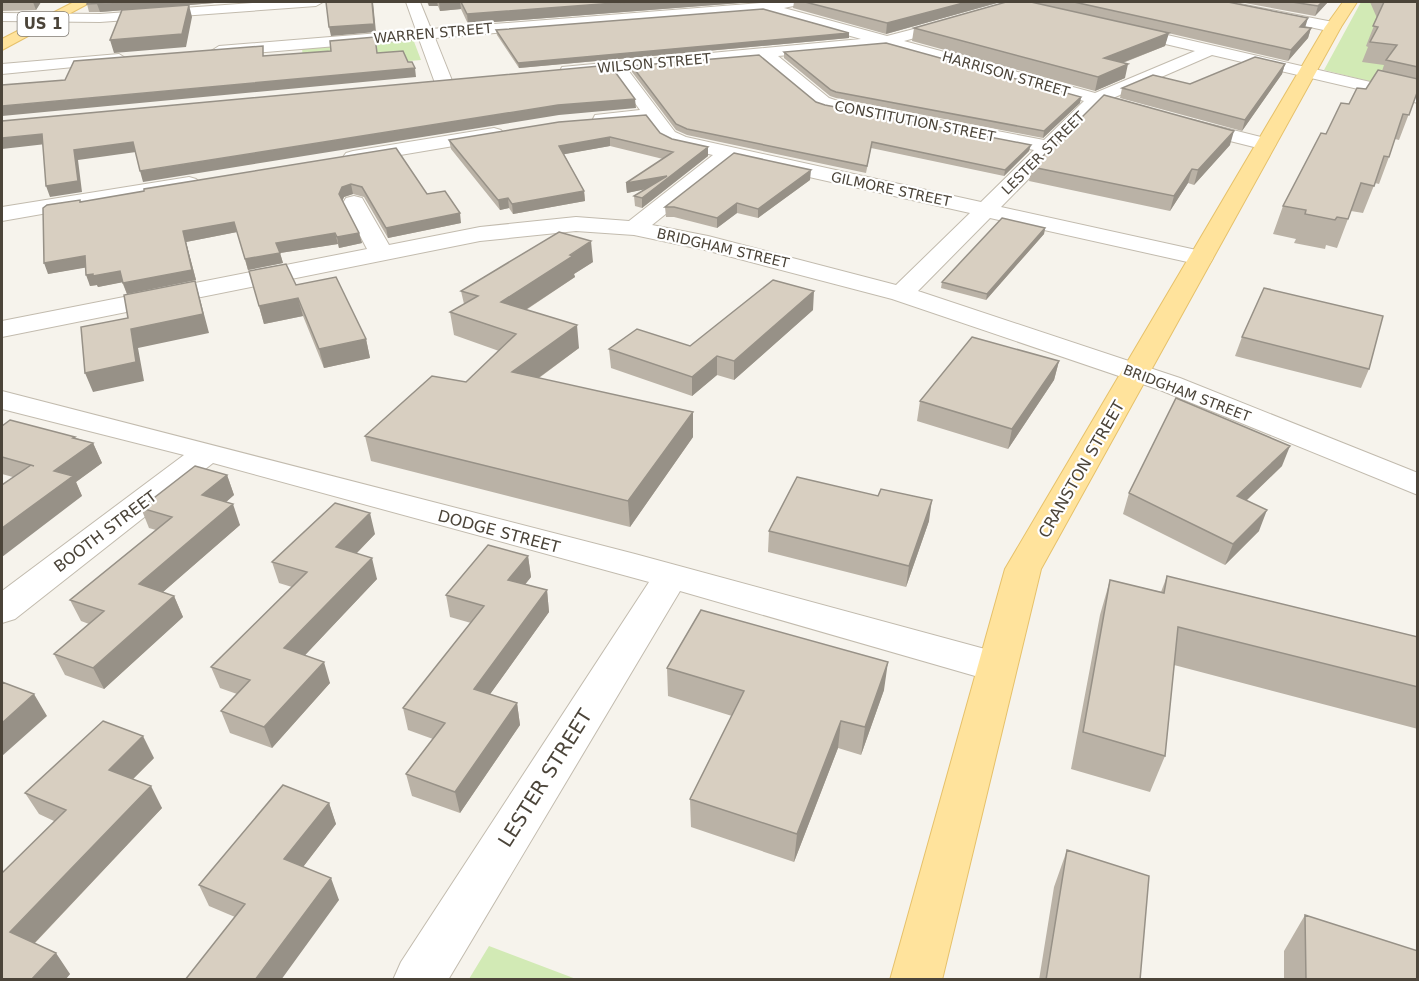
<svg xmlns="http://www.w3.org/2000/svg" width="1419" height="981" viewBox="0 0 1419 981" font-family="'DejaVu Sans',sans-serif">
	<rect width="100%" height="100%" fill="#f6f3ec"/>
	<path fill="#d2eab5" d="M1361 2H1403L1417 4V93L1324 70Z
		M413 39 421 60 304 70 302 48Z
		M489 946 576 979H469Z"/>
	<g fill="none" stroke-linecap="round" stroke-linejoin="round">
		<g stroke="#c2bbae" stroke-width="2">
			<path id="minor" d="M265 2H323L316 6 100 22 2 21V13L100 14Z
				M406 2H420L431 29 775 2H800L798 5 784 8 887 36 956 18 963 22 961 25 904 41 1095 93 1195 51 1119 33 1116 30 1119 27 1124 25 1418 93V103L1212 55 1113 98 1149 108 1151 112 1149 116 1142 118 1100 106 1001 207 1210 253 1213 258 1210 263 1201 265 990 218 918 291 1180 378 1418 473V495L1160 390 892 299 705 250 634 235 576 231 480 241 2 337V321L367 249 343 203 346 198 354 196 362 198 389 245 480 227 576 217 629 221 713 155 673 146 661 140 647 121 602 125 595 123 593 119 595 115 640 110 612 72 568 76 562 75 560 71 562 67 861 39 763 11 435 38 453 83 450 87H438L435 83 419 39 219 56 211 51 219 46 416 30ZM886 46 1084 101 1044 140 835 100 829 98 778 56ZM760 58 817 106 825 109 1034 150 981 202 686 137 675 132 628 70ZM733 160 970 213 896 285 708 236 652 225Z
				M1205 2H1230L1333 22 1341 27 1333 32 1212 6Z
				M119 54 127 59 125 62 2 74V64Z
				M1189 119 1273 140 1276 144 1273 148 1266 150 1182 129 1180 125 1182 121Z
				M494 128 501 130 504 134 501 138 353 163 346 161 343 157 346 153 353 151Z
				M189 177 196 179 200 183 196 187 2 221V207Z
				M2 391 635 554 996 652 1010 657 1016 667 1010 677 996 682 680 591 448 980H393L401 962 649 582 213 463 15 619 2 623V591L184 455 2 409Z"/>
		</g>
		<g stroke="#e6c16a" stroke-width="2">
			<path id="major" d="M74 2H91L2 50V39Z
				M1343 2H1357L1341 27 1041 569 942 980H890L1005 569 1325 27Z"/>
		</g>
		<use href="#minor" fill="#fff" fill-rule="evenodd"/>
		<use href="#major" fill="#ffe39c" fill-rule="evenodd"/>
	</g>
	<path fill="#bab2a6" d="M2 2H41L36 10 2 11Z
		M88 2H227L100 12H89L87 4Z
		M427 2H753L468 24 461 9 440 11 438 6H429Z
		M794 2H998L997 3 886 34 793 8Z
		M1006 2H1228L1305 27 1311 28 1308 38 1288 61 1168 33 1165 46 1123 63 1125 78 1095 91 912 41 914 28Z
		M1239 2H1328L1315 16Z
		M1370 2H1418V90L1399 140 1395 139 1389 157 1379 184 1375 183 1363 213 1351 211 1337 248 1326 245 1325 249 1294 243 1296 239 1273 234 1283 206 1326 134 1349 104 1366 89 1382 71 1384 65 1362 62 1368 47 1366 46 1377 18Z
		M496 30 849 33V38L519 68 497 35Z
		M784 52 1081 97 1080 103 1043 138 836 98 830 96 784 58Z
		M1285 64 1282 74 1242 131 1120 98 1122 88 1190 84Z
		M632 66 816 102 825 105 1029 151 1004 176 871 148 866 173 687 135 676 130 632 72Z
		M660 133 672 139 708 147V156L642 208 635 206 634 196 645 189 627 193 626 183 663 159 610 146 564 154 584 191 585 201 513 214 509 208 500 210 451 149 449 140Z
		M1230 145 1194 185 1188 183 1170 211 1029 181 1032 167Z
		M396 148 427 194 461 223 388 238 364 197 353 194 344 197 342 201 359 233 362 243 339 248 338 244 280 253 283 263 248 270 237 232 186 242 196 280 127 294 122 282 98 287 97 285 90 286 86 267 48 274 81 202Z
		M810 180 758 218 737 213 717 228 674 217H666L665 207Z
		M1045 228 1044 234 986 300 941 288 942 282Z
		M593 262 574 274 575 277 526 310 579 348 539 378 693 437 630 527 371 461 365 436 466 382 499 351 454 335 450 312 464 304 461 291Z
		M249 271 296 285 366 339 370 358 324 368 303 316 264 324Z
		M813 310 734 380 717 375 692 396 611 368 609 349 690 346Z
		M1242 337 1369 369 1361 388 1235 356Z
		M1059 361 1054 380 1008 449 917 421 920 401Z
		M2 426 76 438 93 443 102 463 76 482 82 496 2 474Z
		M1282 466 1246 501 1259 531 1225 565 1123 514 1129 493Z
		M227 475 234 495 226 502 240 525 163 592 174 596 183 617 104 689 65 675 54 654 89 624 81 621 70 600 156 530 149 528 141 508Z
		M929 521 906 587 768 552 769 531Z
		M375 534 357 553 377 579 305 655 330 683 272 748 230 733 221 711 237 694 220 688 211 667 292 587 279 583 272 562Z
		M528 556 531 577 525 584 547 590 549 612 490 694 517 703 520 725 460 813 412 796 406 774 433 739 408 730 403 708 471 623 450 617 446 595Z
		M1167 576 1418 637V729L1174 665 1165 756 1150 792 1071 769 1100 615 1110 580 1161 592Z
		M667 668 884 690 861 755 838 748 794 862 691 827 690 799 732 716 668 696Z
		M154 758 133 779 162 808 35 943 70 974 65 980H2L54 821 39 814 25 793Z
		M329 803 336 824 303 867 339 900 235 917 209 906 199 885Z
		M1067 850 1140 980H1039L1054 887Z
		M1305 915 1418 980H1284V951Z"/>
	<path fill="#979187" d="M33 2H41L36 10Z
		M128 2H227L100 12 97 4Z
		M373 2 376 32 331 36 329 27Z
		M428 2H437L438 6H429Z
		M439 2H460L461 9 440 11Z
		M628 2H753L468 24 467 14Z
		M967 2H998L997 3 886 34 887 23Z
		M1322 2H1328L1315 16 1318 6Z
		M189 5 192 17 186 47 114 53 110 40Z
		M1308 18 1305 28 1300 27Z
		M1311 28 1308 38 1288 61 1291 50Z
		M849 33V38L519 68 518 63Z
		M1169 33 1165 46 1101 71 1104 58Z
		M1128 64 1125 78 1095 91 1098 77Z
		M1285 64 1282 74 1242 131 1245 120Z
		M415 68 416 77 2 116V106Z
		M1081 97 1080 103 1043 138 1044 131Z
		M635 99 636 108 559 115 143 182 140 171 558 105Z
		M1234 131 1230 145 1194 185 1198 170Z
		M42 134 46 144 2 149V138Z
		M610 137V146L560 155 559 146Z
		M133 142 136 152 78 160 82 192 50 197 46 186 74 150Z
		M1031 145 1029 151 1004 176 1005 170Z
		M708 147V156L642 208V198L656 187 627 193 626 183Z
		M1192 169 1188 183 1170 211 1174 196Z
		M811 170 810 180 758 218V209Z
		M351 184 353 194 344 197 341 204 339 194 342 187Z
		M584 191 585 201 513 214 512 204Z
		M508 198 509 208 500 210 498 200Z
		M737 203V213L717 228V218Z
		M460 213 461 223 388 238 386 228Z
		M234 222 237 232 186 242 196 280 127 294 123 283 183 231Z
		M1045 228 1044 234 986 300 987 294Z
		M335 233 338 244 280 253 283 263 248 270 245 259 276 243Z
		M359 233 362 243 339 248 337 237Z
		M591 241 593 262 574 274 575 277 504 324 501 302Z
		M85 256 89 267 48 274 44 263Z
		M120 271 124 282 98 287 97 285 90 286 86 275Z
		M195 281 200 299 209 333 138 348 144 381 93 392 85 373 131 329Z
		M814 291 813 310 734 380V361Z
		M298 298 303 316 264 324 259 306Z
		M577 325 579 348 515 395 512 372Z
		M366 339 370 358 324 368 319 349Z
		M717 356V375L692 396V377Z
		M1059 361 1054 380 1008 449 1012 429Z
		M693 412V437L630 527 628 501Z
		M75 437 81 452 93 443 102 463 76 482 82 496 2 557V528L73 438Z
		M1290 446 1282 466 1229 517 1237 496Z
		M227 475 234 495 210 516 202 495Z
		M932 500 929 521 906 587 909 566Z
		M233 504 240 525 148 605 139 584Z
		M1267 510 1259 531 1225 565 1233 544Z
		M370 513 375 534 342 568 336 547Z
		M528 556 531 577 512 601 508 580Z
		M372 558 377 579 291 670 284 648Z
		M547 590 549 612 478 711 474 689Z
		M174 596 183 617 104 689 93 668Z
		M324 662 330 683 272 748 264 727Z
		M888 662 884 690 861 755 865 727Z
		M34 694 47 716 2 756V723Z
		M517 703 520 725 460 813 455 792Z
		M841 721 838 748 794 862 797 834Z
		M143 736 154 758 120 792 109 770Z
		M151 786 162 808 25 953 10 932Z
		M329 803 336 824 293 880 284 859Z
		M331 878 339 900 281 980H255Z
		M56 953 70 974 65 980H31Z"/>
	<path fill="#d8cfc1" stroke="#979187" stroke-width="1.5" d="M88 2H128L87 4Z
		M326 2H372L374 24 329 27Z
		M461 2H628L467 14Z
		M805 2H967L887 23Z
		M1006 2H1031L1169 33 1104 58 1128 64 1098 77 914 28Z
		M1074 2H1228L1308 18 1300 27 1311 28 1291 50Z
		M1292 2H1322L1318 6Z
		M1384 2H1418V67L1386 60 1397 45 1370 42 1378 27 1373 26Z
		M189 5 182 34 110 40 122 10Z
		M763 9 849 33 518 63 496 30Z
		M375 37 377 53 403 51 408 62H412L415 68 2 106V85L65 80 74 61 263 46V56L331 51 330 41Z
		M886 43 1081 97 1044 131 836 92 831 90 784 52Z
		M759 55 816 102 825 105 1031 145 1005 170 872 142 867 166 687 129 676 124 632 66Z
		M1255 57 1285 64 1245 120 1122 88 1153 75 1190 84Z
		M610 65 635 99 558 105 140 171 133 142 74 150 78 181 46 186 42 134 2 138V121Z
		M1378 70 1418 79V90L1409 115 1403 114 1389 157 1384 156 1374 186 1361 183 1348 219 1337 217 1335 220 1305 214 1306 210 1283 206 1321 133 1326 134 1341 103 1349 104 1357 88 1366 89Z
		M1104 95 1234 131 1198 170 1192 169 1174 196 1032 167Z
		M646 115 660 133 672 139 708 147 642 198 634 196 667 176 626 183 673 152 610 137 559 146 584 191 512 204 508 198 498 200 449 140 559 122Z
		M396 148 427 194 445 191 460 213 386 228 362 187 351 184 342 187 339 194 359 233 337 237 335 233 276 243 280 253 245 259 234 222 183 231 192 270 123 283 120 271 93 276V274L86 275 85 256 44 263 43 208 47 205 80 200V202L86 201 144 191V189Z
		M734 153 811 170 758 209 737 203 717 218 674 207H665Z
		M1002 218 1045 228 987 294 942 282Z
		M559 232 591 241 570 255 573 256 501 302 577 325 512 372 693 412 628 501 365 436 432 376 466 382 516 334 450 312 478 296 461 291Z
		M286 264 296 285 336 277 366 339 319 349 298 298 259 306 249 271Z
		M773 280 814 291 734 361 717 356 692 377 609 349 637 329 690 346Z
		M195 281 203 314 131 329 136 362 85 373 81 327 128 318 124 295Z
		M1264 288 1383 316 1369 369 1242 337Z
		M972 337 1059 361 1012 429 920 401Z
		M1176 398 1290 446 1237 496 1267 510 1233 544 1129 493Z
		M10 420 75 437 73 438 93 443 54 471 73 476 2 528V485L31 465 34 466 2 457V426Z
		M195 466 227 475 202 495 233 504 139 584 174 596 93 668 54 654 104 611 70 600 172 517 141 508Z
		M797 477 878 496 881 489 932 500 909 566 769 531Z
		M335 503 370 513 336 547 372 558 284 648 324 662 264 727 221 711 250 680 211 667 307 572 272 562Z
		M488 545 528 556 508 580 547 590 474 689 517 703 455 792 406 774 445 723 403 708 484 606 446 595Z
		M1167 576 1418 637V687L1178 627 1165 756 1083 732 1110 580 1164 593Z
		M701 610 888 662 865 727 841 721 797 834 690 799 744 691 667 668Z
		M2 682 34 694 2 723Z
		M103 721 143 736 109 770 151 786 10 932 56 953 31 980H2V873L66 810 25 793Z
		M283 785 329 803 284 859 331 878 255 980H185L245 904 199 885Z
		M1067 850 1149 876 1140 980H1046Z
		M1305 915 1418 951V980H1306Z"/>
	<g text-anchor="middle" stroke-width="4.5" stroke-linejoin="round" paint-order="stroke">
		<g font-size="14" fill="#4b4439" stroke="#fff">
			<text transform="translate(433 33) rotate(-5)" y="5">WARREN STREET</text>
			<text transform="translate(654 63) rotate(-5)" y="5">WILSON STREET</text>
			<text transform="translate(1006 74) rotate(16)" y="5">HARRISON STREET</text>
			<text transform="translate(915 121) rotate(11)" y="5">CONSTITUTION STREET</text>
			<text transform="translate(1043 153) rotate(-45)" y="5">LESTER STREET</text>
			<text transform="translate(891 189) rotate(12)" y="5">GILMORE STREET</text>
			<text transform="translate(723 248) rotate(13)" y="5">BRIDGHAM STREET</text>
			<text transform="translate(1187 393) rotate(21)" y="5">BRIDGHAM STREET</text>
		</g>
		<rect fill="#fff" stroke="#817c74" stroke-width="1.5" x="17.5" y="12" width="51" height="24" rx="4.5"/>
		<g font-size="15" font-weight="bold" fill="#4b4439">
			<text x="43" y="29">US 1</text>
		</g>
		<g font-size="16" fill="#4b4439" stroke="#fff">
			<text transform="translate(1081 469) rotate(-60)" y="6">CRANSTON STREET</text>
			<text transform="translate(105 531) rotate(-37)" y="6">BOOTH STREET</text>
			<text transform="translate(499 531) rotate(15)" y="6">DODGE STREET</text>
		</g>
		<g font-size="20" fill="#4b4439" stroke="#fff">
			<text transform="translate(545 778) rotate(-58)" y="7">LESTER STREET</text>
		</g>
	</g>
	<rect width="1419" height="981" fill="none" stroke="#4b4439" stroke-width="6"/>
</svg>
